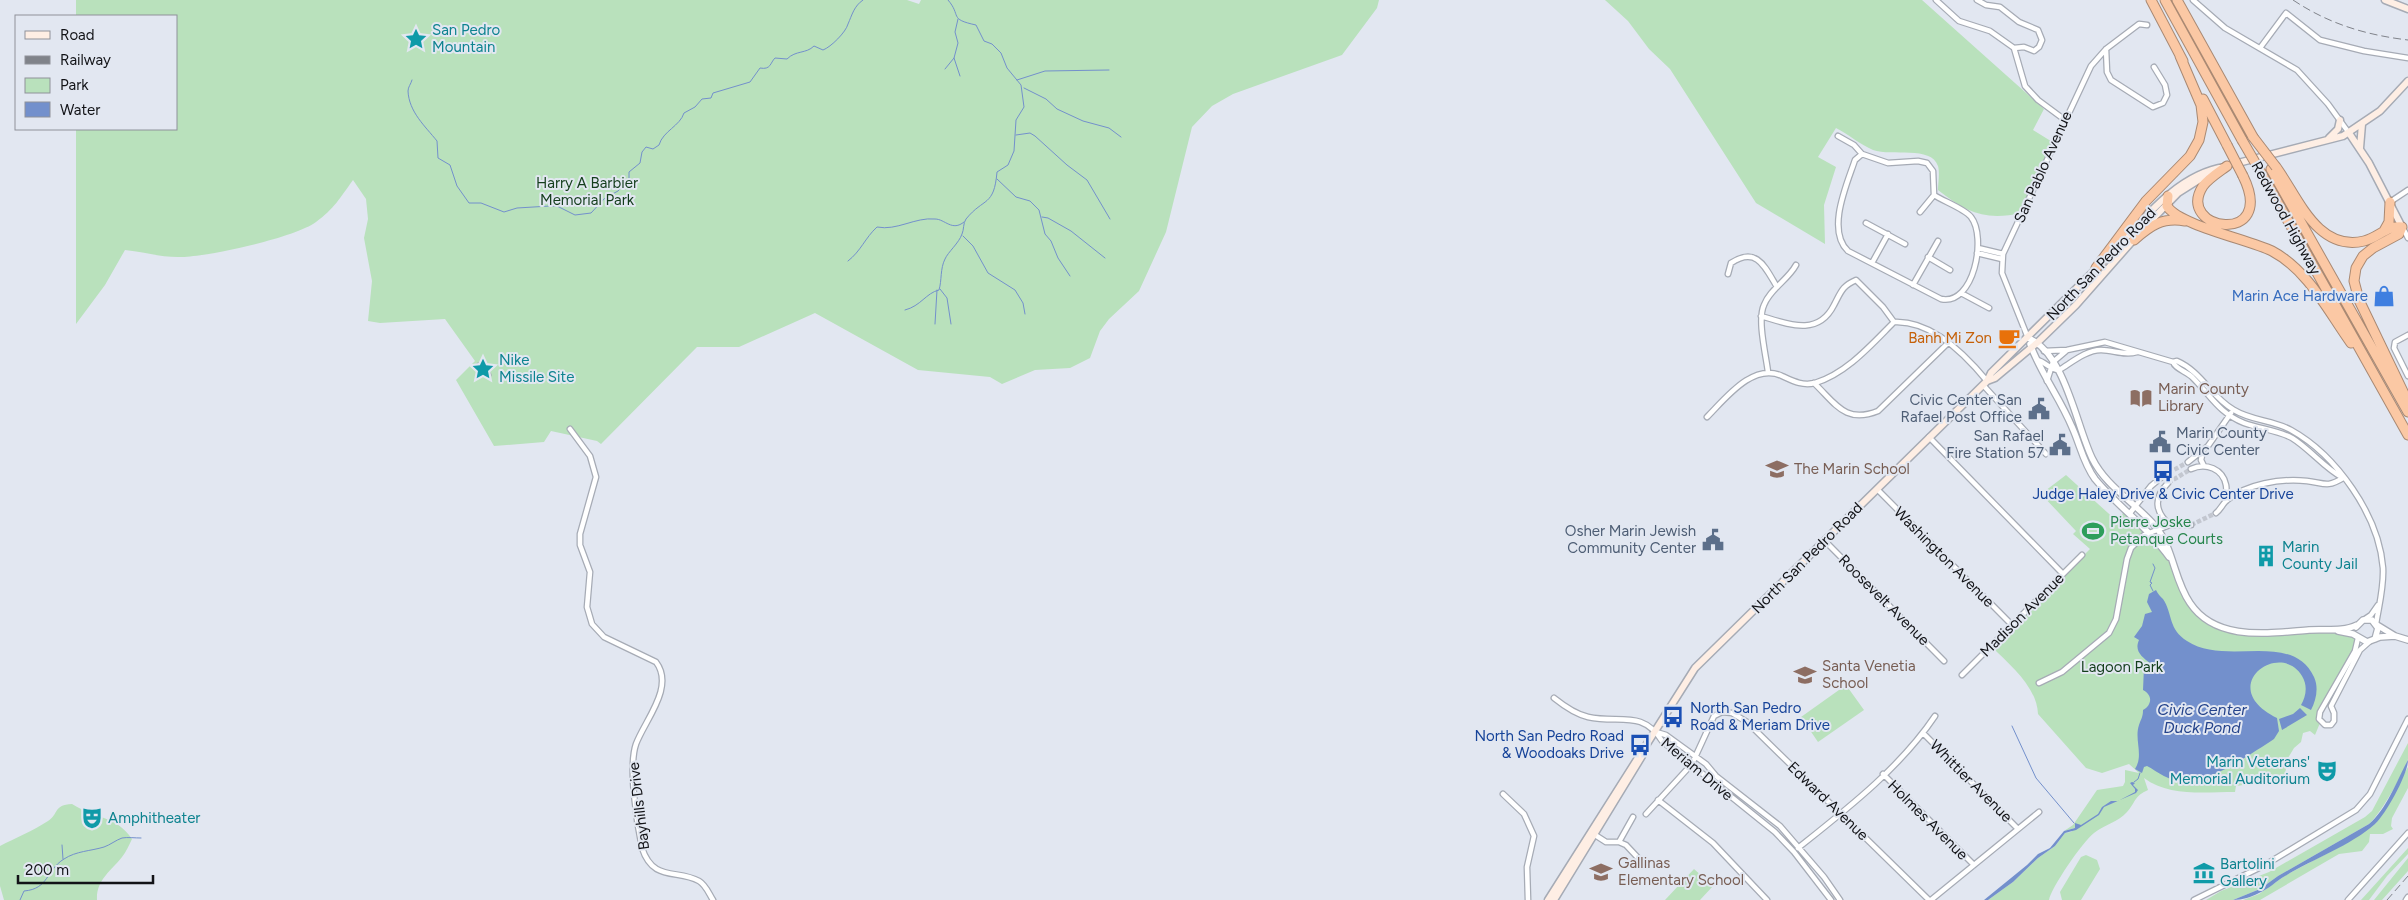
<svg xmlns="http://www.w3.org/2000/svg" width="2408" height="900" viewBox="0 0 2408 900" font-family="Figtree,sans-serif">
	<rect width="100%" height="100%" fill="#e2e7f1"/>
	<path fill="#b9e1bc" d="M76 0H907L919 4 921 0H1379L1377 8 1342 55 1233 94 1212 106 1192 127 1166 232 1139 291 1109 319 1100 331 1090 358 1070 368 1035 370 1002 384 990 377 918 370 815 313 739 347H697L601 444 597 441 551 431 544 442 494 446 456 380 475 361 445 319 380 323 368 321 372 281 364 238 368 219 366 199 353 180C340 198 334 209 316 222 294 238 210 256 182 257 164 258 144 252 125 250L105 285 76 324V129H176V16H76Z
		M1605 0H1922L2044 109 2033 130 2054 143 2022 213C1985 221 1967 213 1938 190 1938 183 1940 173 1938 166 1931 145 1892 157 1873 150 1861 145 1848 134 1836 128L1818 157 1836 167 1824 205 1825 244 1756 203 1670 69 1649 49 1628 21Z
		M2066 475 2118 522 2124 511 2167 556 2184 592 2209 621 2238 631 2325 630 2355 635 2358 641 2320 711V723L2315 735 2310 731 2303 733 2301 742 2294 748 2288 758 2285 774 2287 785 2273 781 2236 786 2235 792C2205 792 2169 797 2144 778L2148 790C2134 796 2136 802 2127 812 2118 822 2104 825 2094 833 2083 841 2051 888 2049 900H1988L2013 882 2038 858 2055 846 2065 833 2071 832 2075 828 2064 831 2073 825 2097 790 2123 786 2125 782V770L2139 773 2129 764 2102 773 2086 768 2038 714C2037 687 2010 665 1992 647L2090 549 2073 534 2076 531 2041 494Z
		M1846 685 1864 710 1818 742 1801 717Z
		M2408 743C2408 748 2408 754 2408 759 2405 772 2379 816 2369 824L2278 876 2260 889 2233 900H2206L2221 891 2269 872 2365 817 2372 811Z
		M2408 767V788L2392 818 2391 826 2393 829 2383 834H2370L2369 842 2362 851 2339 854 2260 900H2243L2259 894 2286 875 2345 844 2376 823Z
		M72 804C95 819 116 815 132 839 129 845 126 852 122 857 111 871 96 880 97 900H4L0 886V846C15 838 33 831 48 821 59 814 53 805 72 804Z
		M2408 848V854L2387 876 2369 900H2361Z
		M2086 855 2097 860 2100 869 2081 900H2062L2060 892 2081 857Z
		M2408 858V871L2382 900H2374Z
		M1694 869 1713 886 1700 900H1665Z"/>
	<path fill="#7390cc" d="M2156 590C2158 594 2160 596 2163 599 2173 614 2168 629 2187 641 2226 667 2292 630 2314 677 2319 688 2316 700 2311 710L2301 705C2306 696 2308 686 2302 676 2280 639 2214 687 2277 718L2279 731 2274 739C2254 752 2206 785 2183 782 2169 781 2158 772 2147 766L2144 767 2142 773 2135 769C2144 755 2134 740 2139 725 2141 719 2143 717 2143 710 2152 705 2153 695 2143 690L2144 667 2150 663C2142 657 2134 651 2139 640L2134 637 2142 626 2145 614 2152 612 2147 602 2149 594Z
		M2300 708 2307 715 2282 730 2279 719 2293 714Z
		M2408 760C2408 774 2386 814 2375 824 2350 846 2313 859 2285 876 2276 881 2269 889 2259 893 2251 897 2243 900 2233 900L2260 889 2278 876 2369 824C2387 809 2397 780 2408 760Z
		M2132 782 2135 783 2133 785 2138 790 2136 793 2104 807 2099 815 2076 830 2065 833 2055 846 2038 858 2013 882 1988 900H1984L2027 865 2038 854 2050 848 2064 831 2075 828V823L2081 825 2098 814 2102 807 2111 801H2118L2135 792V789L2130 783Z"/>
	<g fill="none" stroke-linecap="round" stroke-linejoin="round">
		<path stroke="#7390cc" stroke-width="1" d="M958 19 955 32 958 43 954 58 960 76
			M945 69 954 58
			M412 80C411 84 408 87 408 91 409 112 425 126 437 141L438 158 450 165 457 186 469 203H481L504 212 517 208 550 206H557L575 215 591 213 605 198 618 191 629 179V172L640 163 642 152 646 147 653 149 659 145C663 131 680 126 684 113L695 107 702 99 711 98 713 93 750 82 760 68C771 70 770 63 775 58L787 59C796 50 806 54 814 46L823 50C831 47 846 32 848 24 852 15 854 6 863 0
			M1017 80 1045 71 1109 70
			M1024 88 1046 99 1057 109 1083 121 1109 128 1121 137
			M1016 135 1030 133 1035 136 1067 165 1087 180 1110 219
			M997 179 1016 197 1030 201 1039 210 1045 234 1051 241 1058 258 1070 276
			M1042 217 1048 218 1071 231 1105 258
			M963 236 973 246 988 273 1015 290 1023 303 1025 314
			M848 261C861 251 865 238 877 227 897 231 915 217 935 219 945 219 952 232 964 222
			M940 289 947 298 951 324
			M905 310C921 306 926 293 939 290 942 280 940 269 945 259 948 252 959 243 962 234 964 230 963 223 966 219 984 197 994 207 997 172L1008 165 1014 151 1016 120 1024 107 1021 85 1007 68 1001 53 992 44 984 41 976 25C948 19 962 16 948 0
			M935 324 937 290
			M2153 564 2155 568 2150 582 2152 583 2150 585 2153 591
			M2012 726 2036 778 2074 823
			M2134 782 2138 779 2140 773
			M62 845 63 859
			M20 900 24 891C49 889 46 870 64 859 76 851 91 851 104 847 110 845 116 840 122 838 127 837 135 838 141 838"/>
		<path stroke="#c3c7d0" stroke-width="4.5" stroke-dasharray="4.5 2" stroke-linecap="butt" d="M2163 476 2188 462
			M2168 483 2191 469
			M2191 525 2216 513"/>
		<g stroke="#a6abb5" stroke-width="7">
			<path id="minor" d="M1936 0 1959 21 1990 31 2014 48 2024 47 2034 51 2039 47 2042 40 2038 30 2019 22 2000 7 1986 5 1977 0
				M2193 0 2225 28 2297 70 2328 104 2349 133
				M2014 48 2025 86 2038 100 2065 120
				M2260 48 2286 13 2320 40 2364 51 2408 58
				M2106 49 2107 72 2111 80 2153 107 2163 103 2167 95 2165 85 2154 67
				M1838 136 1854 145 1862 154
				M1862 154 1888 163 1918 161 1927 163 1933 171 1934 195C1943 201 1965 209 1971 217 1987 237 1974 306 1941 299L1848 251C1826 230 1847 184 1855 160Z
				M2390 202 2408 190
				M1920 212 1934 195
				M1866 223 1905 244
				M2403 228 2408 238
				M1978 248 2003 254
				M1977 253 2002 259
				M1928 257 1950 270
				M1872 263 1888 234
				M1728 274 1731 263C1757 246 1765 267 1777 287
				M1913 285 1938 241
				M1961 293 1989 308
				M1761 316C1788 324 1818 337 1834 305 1841 292 1842 286 1856 280L1883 307 1894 322
				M2408 335 2395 342 2394 348 2408 376
				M2028 338 2002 273 2003 254 2091 66 2106 49 2139 24 2147 25
				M2044 351 2067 350 2105 342 2173 362 2177 361C2202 372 2211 397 2234 410 2252 421 2273 420 2291 430 2336 455 2379 515 2383 568 2384 587 2379 605 2376 624
				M2037 360C2046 362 2050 370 2059 370 2071 363 2086 350 2101 350 2114 350 2124 356 2137 352
				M2173 362C2175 369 2188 372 2193 378 2211 396 2219 413 2244 423 2260 429 2277 430 2292 438 2310 449 2324 468 2343 478
				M479 366 488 375
				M1768 372C1766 355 1757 320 1764 305 1770 289 1788 280 1796 265
				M2047 381 2053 362 2066 351
				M1814 383C1836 404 1845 424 1878 411L1948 343
				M1983 385 2046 454
				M1707 417C1725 399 1753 362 1782 376 1793 381 1802 386 1815 383 1847 373 1871 345 1894 322 1931 320 1965 354 1987 381
				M570 429 590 456 596 477 580 534V545L590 572 587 607 592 624 604 637 656 662C675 687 645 720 636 744 628 767 637 824 642 848 653 882 677 869 699 881 706 885 709 894 713 900
				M1929 437 2063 574
				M2203 451 2201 460 2204 466
				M2188 462 2208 446 2231 413
				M2191 469C2206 462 2223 469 2226 485 2227 490 2226 496 2226 501
				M2168 483C2153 498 2155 512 2170 525H2191
				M1877 489 2012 625
				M2130 513 2151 486 2163 476
				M2216 513C2220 510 2222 505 2226 501 2245 484 2282 478 2307 481 2324 483 2327 488 2343 478
				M1824 540 1944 661
				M2365 619 2371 615 2378 605
				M2358 638 2355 651 2320 712 2319 719 2325 725H2331L2334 721V713L2331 706 2360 650 2369 642
				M1962 675 2082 555
				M2039 683 2062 672 2109 633 2116 619 2127 559 2131 548 2144 535 2170 525
				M1554 698C1564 706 1575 714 1588 717 1619 724 1642 709 1662 741L1775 832 1794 852 1831 900
				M1656 732 1666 735 1706 764 1716 776 1780 826 1824 877 1840 900
				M1923 733 2018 829
				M1883 774 1974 865
				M1503 794 1524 814 1534 836 1527 867 1528 900
				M1658 800 1713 843 1767 900
				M1646 814 1692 764 1714 716 1722 712 1732 713 1747 722 1929 900
				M1592 833 1606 842H1619L1626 845 1641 861 1648 863
				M1619 842 1633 817
				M1798 848C1847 809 1900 768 1935 716
				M1931 900 2039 812
				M2194 900 2265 865 2356 810 2370 794 2408 719
				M2348 900 2408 833
				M2406 900 2408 897"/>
		</g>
		<g stroke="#a6abb5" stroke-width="8">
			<path id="tertiary" d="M2028 338C2065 353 2076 425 2092 458 2106 487 2136 503 2156 527 2174 550 2174 580 2190 603 2216 642 2269 633 2309 630 2325 629 2343 632 2357 625
				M2030 344C2041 374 2060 398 2072 427 2080 444 2083 463 2095 479 2118 507 2147 526 2169 557
				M2377 625 2395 636 2408 640
				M2356 627 2363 620H2372L2378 628 2375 639
				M2338 631 2353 634 2367 642 2380 637 2395 636"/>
		</g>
		<g stroke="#a6abb5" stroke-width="9">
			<path id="secondary" d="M2385 0 2408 9
				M2349 133 2369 163 2402 227
				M2329 138 2338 129 2340 120
				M2360 148 2362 124
				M2234 164 2343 136 2380 111 2408 81
				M2143 229 2178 193 2208 174
				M2110 255C2142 221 2177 174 2225 167
				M1987 381 1995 378 2038 342 2076 305 2135 238
				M1548 900 1695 668 1987 381 1991 373 2098 267
				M1554 900 1642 756"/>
		</g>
		<g stroke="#a98973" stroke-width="11">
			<path id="motorway" d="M2151 0 2183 61
				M2165 0 2242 140
				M2177 0 2253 137
				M2203 99 2227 145
				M2227 166C2219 172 2209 178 2203 186 2174 231 2278 247 2243 176
				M2276 167C2298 197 2317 252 2364 241 2378 238 2387 225 2402 227L2399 234 2373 248 2363 256 2356 268 2354 281 2359 300 2408 402
				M2271 169 2408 412
				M2260 171 2408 435
				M2168 196 2167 206C2178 225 2250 240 2272 251 2308 270 2328 311 2351 343
				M2384 231 2389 222 2390 202
				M2134 240C2150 226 2162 217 2185 221
				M2096 268 2146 201 2190 156 2199 140 2203 122 2201 105 2180 56"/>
		</g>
		<use href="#minor" stroke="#fff" stroke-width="4.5"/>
		<use href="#tertiary" stroke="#fff" stroke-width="5.5"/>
		<use href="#secondary" stroke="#feeee4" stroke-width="6"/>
		<use href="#motorway" stroke="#fbc8a4" stroke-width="9"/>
		<path stroke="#80838a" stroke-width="1" stroke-dasharray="8 4" stroke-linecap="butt" d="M2293 0C2329 24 2366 35 2408 40
			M2387 900 2408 876"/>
		<g stroke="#a98973" stroke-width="11" stroke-linecap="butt">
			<path id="motorway-bridge" d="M2253 137 2276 167
				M2242 140 2260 171
				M2227 145 2243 176"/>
		</g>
		<use href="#motorway-bridge" stroke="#fbc8a4" stroke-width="9"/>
	</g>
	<defs>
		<g id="sight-bare" transform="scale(1.725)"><path d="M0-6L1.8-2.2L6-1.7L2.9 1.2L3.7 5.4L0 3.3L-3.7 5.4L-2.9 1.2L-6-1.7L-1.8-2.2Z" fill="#0f9aa8" stroke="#e2e7f1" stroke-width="2.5" paint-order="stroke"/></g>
		<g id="shop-bare" transform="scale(1.725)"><path d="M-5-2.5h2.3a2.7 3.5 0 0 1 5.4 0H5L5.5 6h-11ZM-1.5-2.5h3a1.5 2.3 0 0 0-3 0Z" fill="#3f7fe0" stroke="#e2e7f1" stroke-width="2.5" paint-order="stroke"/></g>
		<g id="cafe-bare" transform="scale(1.725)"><path d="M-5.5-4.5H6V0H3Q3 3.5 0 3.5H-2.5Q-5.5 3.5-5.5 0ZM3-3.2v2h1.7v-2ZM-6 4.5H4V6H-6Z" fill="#e8710a" stroke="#e2e7f1" stroke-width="2.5" paint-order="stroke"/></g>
		<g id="library-bare" transform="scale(1.725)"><path d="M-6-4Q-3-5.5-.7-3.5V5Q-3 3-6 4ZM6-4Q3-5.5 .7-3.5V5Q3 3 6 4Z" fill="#8d6e63" stroke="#e2e7f1" stroke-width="2.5" paint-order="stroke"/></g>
		<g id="civic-bare" transform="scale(1.725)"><path d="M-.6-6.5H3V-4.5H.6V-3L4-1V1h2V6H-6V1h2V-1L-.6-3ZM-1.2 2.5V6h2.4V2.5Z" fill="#5c6f8a" stroke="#e2e7f1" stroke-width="2.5" paint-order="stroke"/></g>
		<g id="school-bare" transform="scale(1.725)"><path d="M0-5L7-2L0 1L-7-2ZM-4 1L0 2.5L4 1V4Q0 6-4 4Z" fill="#8d6e63" stroke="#e2e7f1" stroke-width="2.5" paint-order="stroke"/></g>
		<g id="bus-bare" transform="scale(1.725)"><path d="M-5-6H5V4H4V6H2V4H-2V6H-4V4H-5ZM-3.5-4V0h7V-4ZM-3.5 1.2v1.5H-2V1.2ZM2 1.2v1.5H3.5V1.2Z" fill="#1a4fb4" stroke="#e2e7f1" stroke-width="2.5" paint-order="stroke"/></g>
		<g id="stadium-bare" transform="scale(1.725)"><path d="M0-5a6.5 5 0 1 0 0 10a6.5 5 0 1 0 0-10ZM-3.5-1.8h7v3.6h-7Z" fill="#2e9e5b" stroke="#e2e7f1" stroke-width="2.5" paint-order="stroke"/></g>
		<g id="building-bare" transform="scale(1.725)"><path d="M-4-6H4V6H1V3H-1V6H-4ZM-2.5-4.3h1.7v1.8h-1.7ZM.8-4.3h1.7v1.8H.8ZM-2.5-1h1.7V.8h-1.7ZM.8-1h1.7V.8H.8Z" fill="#0f9aa8" stroke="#e2e7f1" stroke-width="2.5" paint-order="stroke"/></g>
		<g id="theatre-bare" transform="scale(1.725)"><path d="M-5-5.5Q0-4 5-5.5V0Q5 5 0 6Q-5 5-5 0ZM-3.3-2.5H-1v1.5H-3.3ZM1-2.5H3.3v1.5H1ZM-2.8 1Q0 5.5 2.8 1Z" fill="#0f9aa8" stroke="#e2e7f1" stroke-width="2.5" paint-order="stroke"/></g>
		<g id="museum-bare" transform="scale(1.725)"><path d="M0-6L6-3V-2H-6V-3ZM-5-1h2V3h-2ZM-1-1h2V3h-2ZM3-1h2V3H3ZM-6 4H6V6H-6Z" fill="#0f9aa8" stroke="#e2e7f1" stroke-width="2.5" paint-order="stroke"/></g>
	</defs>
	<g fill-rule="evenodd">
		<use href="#sight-bare" x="416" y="39"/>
		<use href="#shop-bare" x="2384" y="296"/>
		<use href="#cafe-bare" x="2009" y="338"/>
		<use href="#sight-bare" x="483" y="369"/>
		<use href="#library-bare" x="2141" y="398"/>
		<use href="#civic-bare" x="2039" y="409"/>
		<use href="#civic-bare" x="2160" y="442"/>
		<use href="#civic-bare" x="2060" y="445"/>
		<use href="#school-bare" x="1777" y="469"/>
		<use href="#bus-bare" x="2163" y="471"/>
		<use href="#stadium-bare" x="2093" y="531"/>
		<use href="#civic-bare" x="1713" y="540"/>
		<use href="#building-bare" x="2266" y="556"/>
		<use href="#school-bare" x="1805" y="675"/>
		<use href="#bus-bare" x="1673" y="717"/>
		<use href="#bus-bare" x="1640" y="745"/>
		<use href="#theatre-bare" x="2327" y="771"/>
		<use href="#theatre-bare" x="92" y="818"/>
		<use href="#school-bare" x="1601" y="872"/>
		<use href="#museum-bare" x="2204" y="873"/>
	</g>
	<g text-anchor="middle" stroke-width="4" stroke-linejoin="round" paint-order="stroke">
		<g font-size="15" fill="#0d838f" stroke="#e2e7f1" text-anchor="start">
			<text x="432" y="35">San Pedro<tspan x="432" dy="17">Mountain</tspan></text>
			<text x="499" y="365">Nike<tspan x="499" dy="17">Missile Site</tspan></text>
			<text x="2282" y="552">Marin<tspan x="2282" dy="17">County Jail</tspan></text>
			<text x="2310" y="767" text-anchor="end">Marin Veterans'<tspan x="2310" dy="17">Memorial Auditorium</tspan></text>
			<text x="108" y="823">Amphitheater</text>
			<text x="2220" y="869">Bartolini<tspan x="2220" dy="17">Gallery</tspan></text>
		</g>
		<g font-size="15" fill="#121317" stroke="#e2e7f1">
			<text transform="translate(2043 167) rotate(-66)" y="5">San Pablo Avenue</text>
			<text transform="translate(2286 218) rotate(61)" y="5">Redwood Highway</text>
			<text transform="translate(2101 264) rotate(-46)" y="5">North San Pedro Road</text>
			<text transform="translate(1944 557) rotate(45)" y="5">Washington Avenue</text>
			<text transform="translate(1807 558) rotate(-45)" y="5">North San Pedro Road</text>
			<text transform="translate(1884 600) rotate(45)" y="5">Roosevelt Avenue</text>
			<text transform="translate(2022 615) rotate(-45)" y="5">Madison Avenue</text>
			<text transform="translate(1697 769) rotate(40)" y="5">Meriam Drive</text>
			<text transform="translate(1971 781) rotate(45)" y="5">Whittier Avenue</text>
			<text transform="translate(1828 801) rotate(44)" y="5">Edward Avenue</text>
			<text transform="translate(639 806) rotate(-97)" y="5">Bayhills Drive</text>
			<text transform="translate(1928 820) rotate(45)" y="5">Holmes Avenue</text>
		</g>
		<g font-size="15" fill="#143e1c" stroke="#e2e7f1">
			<text x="587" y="188">Harry A Barbier<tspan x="587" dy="17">Memorial Park</tspan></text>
			<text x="2122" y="672">Lagoon Park</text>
		</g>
		<g font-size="15" fill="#366cbe" stroke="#e2e7f1" text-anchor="end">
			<text x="2368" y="301">Marin Ace Hardware</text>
		</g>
		<g font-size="15" fill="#c56008" stroke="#e2e7f1" text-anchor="end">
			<text x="1992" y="343">Banh Mi Zon</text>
		</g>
		<g font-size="15" fill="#785e54" stroke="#e2e7f1" text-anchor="start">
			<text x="2158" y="394">Marin County<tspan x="2158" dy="17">Library</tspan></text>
			<text x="1794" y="474">The Marin School</text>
			<text x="1822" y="671">Santa Venetia<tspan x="1822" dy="17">School</tspan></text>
			<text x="1618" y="868">Gallinas<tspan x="1618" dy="17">Elementary School</tspan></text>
		</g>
		<g font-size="15" fill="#4e5e75" stroke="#e2e7f1" text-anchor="end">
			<text x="2022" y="405">Civic Center San<tspan x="2022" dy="17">Rafael Post Office</tspan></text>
			<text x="2176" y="438" text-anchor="start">Marin County<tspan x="2176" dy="17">Civic Center</tspan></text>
			<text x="2044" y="441">San Rafael<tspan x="2044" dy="17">Fire Station 57</tspan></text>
			<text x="1696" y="536">Osher Marin Jewish<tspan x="1696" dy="17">Community Center</tspan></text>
		</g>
		<g font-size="15" fill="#164399" stroke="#e2e7f1">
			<text x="2163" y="499">Judge Haley Drive &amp; Civic Center Drive</text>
			<text x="1690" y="713" text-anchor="start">North San Pedro<tspan x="1690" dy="17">Road &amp; Meriam Drive</tspan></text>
			<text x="1624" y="741" text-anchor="end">North San Pedro Road<tspan x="1624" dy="17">&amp; Woodoaks Drive</tspan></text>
		</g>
		<g font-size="15" fill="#27864d" stroke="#e2e7f1" text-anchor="start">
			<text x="2110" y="527">Pierre Joske<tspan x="2110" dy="17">Petanque Courts</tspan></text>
		</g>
		<g font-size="16" font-style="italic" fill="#24438b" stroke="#e2e7f1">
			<text x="2202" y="715">Civic Center<tspan x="2202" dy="18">Duck Pond</tspan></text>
		</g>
	</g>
	<rect x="15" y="15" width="162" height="115" fill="#e2e7f1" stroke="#8f929a"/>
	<rect x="25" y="31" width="25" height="8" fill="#feeee4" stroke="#8f929a"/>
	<text x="60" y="40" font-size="15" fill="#121317">Road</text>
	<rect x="25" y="56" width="25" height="8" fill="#80838a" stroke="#8f929a"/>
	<text x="60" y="65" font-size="15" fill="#121317">Railway</text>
	<rect x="25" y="78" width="25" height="15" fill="#b9e1bc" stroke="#8f929a"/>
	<text x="60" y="90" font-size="15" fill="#121317">Park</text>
	<rect x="25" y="102" width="25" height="15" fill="#7390cc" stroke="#8f929a"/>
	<text x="60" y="115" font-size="15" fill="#121317">Water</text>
	<path d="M18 875v8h135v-8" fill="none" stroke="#121317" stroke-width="2.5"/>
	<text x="25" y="875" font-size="15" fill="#121317" stroke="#e2e7f1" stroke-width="4" paint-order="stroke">200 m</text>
</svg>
